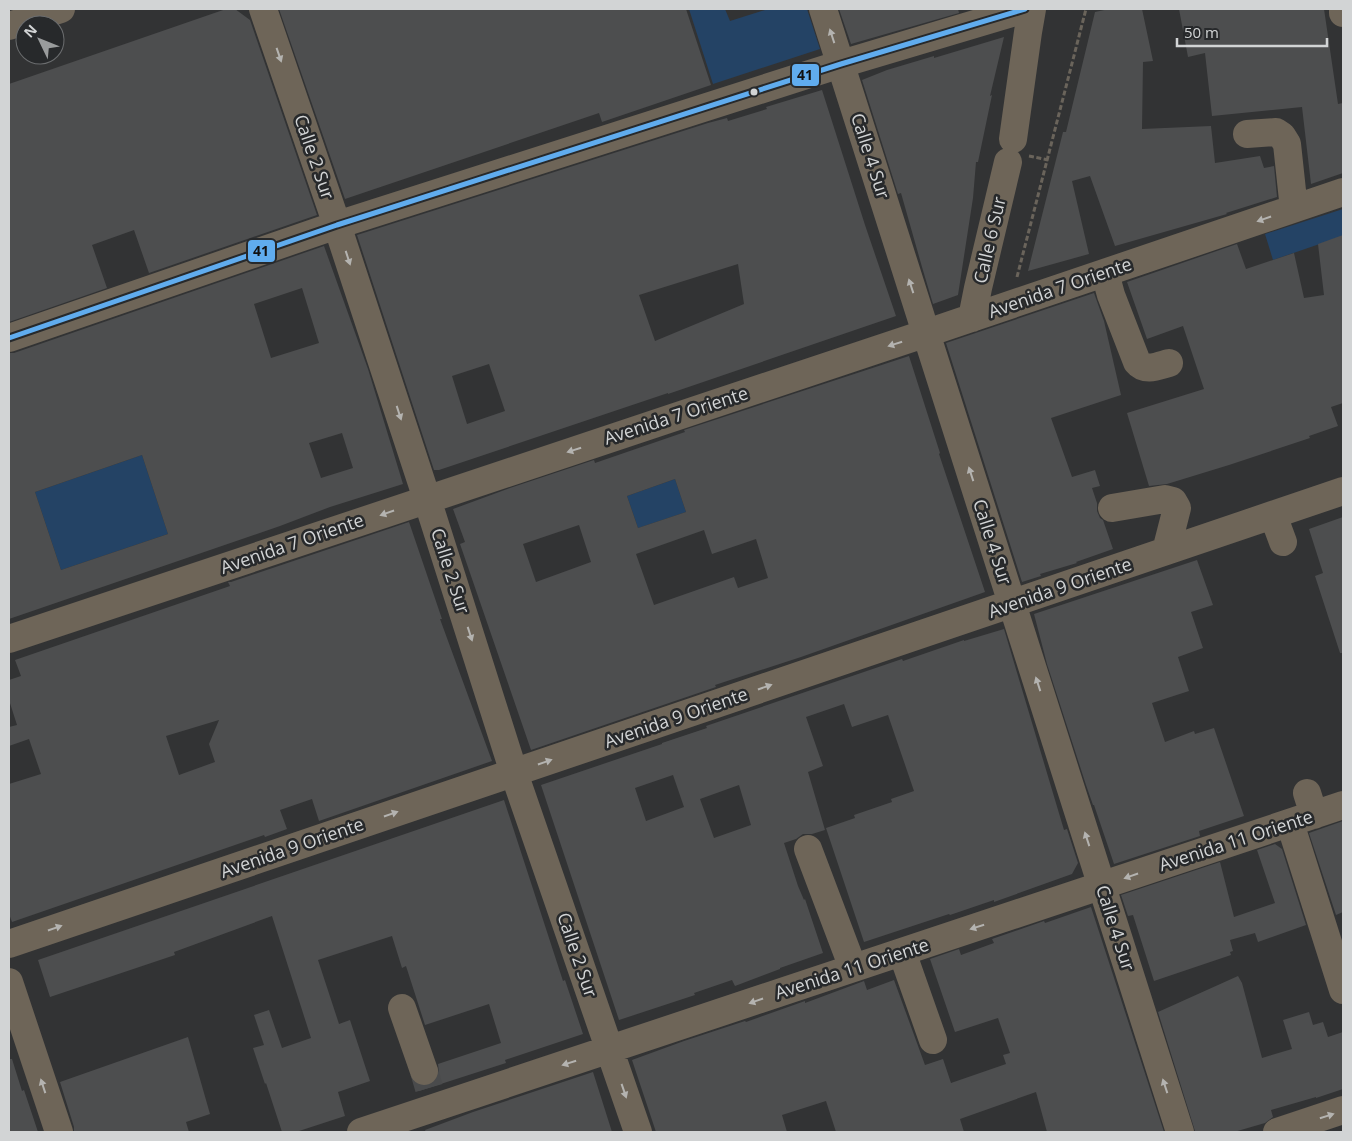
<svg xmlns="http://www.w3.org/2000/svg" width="1352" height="1141" viewBox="0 0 1352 1141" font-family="'Open Sans',sans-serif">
	<rect width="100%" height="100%" fill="#323334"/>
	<path fill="#244365" d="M689 9H725L730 21 768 9H807L820 49 713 84Z
		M1343 209V236L1273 260 1265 234Z
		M142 455 168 534 61 570 35 492Z
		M675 479 686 512 638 528 627 496Z"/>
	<path fill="#4d4e4f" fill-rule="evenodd" d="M226 9H235L250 20 317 215 149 273 134 230 92 245 107 288 9 322V84Z
		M279 9H686L711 85 602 122 599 113 345 199Z
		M839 9H958L959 13 851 44Z
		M1109 9H1142L1153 61 1143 62 1142 129 1211 126 1215 163 1260 156 1264 168 1274 166 1277 197 1226 213 1227 214 1115 246 1090 176 1072 181 1089 254 1028 271 1063 132H1066L1095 12Z
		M1179 9H1324L1338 104 1343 103V173L1311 184 1302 107 1212 116 1205 53 1188 57Z
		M1004 37 990 96 992 95 978 162H976L973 198 958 295 933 304 922 267 901 193 898 194 862 80 887 70 934 56V58Z
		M822 90 865 225 896 316 668 394V393L439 470H434L357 235 708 123 727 118 728 121 767 109 766 107ZM738 264 744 304 655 341 639 295ZM489 364 505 411 467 424 452 376Z
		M1343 235V403L1331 407 1338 426 1309 436 1310 438 1229 465 1167 484 1149 486 1127 413 1204 389 1183 326 1147 339 1127 282 1237 244 1246 269 1294 253 1304 298 1324 295 1318 244Z
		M324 246 368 369 403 484 330 507 280 526 9 619V353H14ZM302 288 319 343 271 358 254 304ZM342 433 353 468 321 478 309 443ZM142 455 168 534 61 570 35 492Z
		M1094 293 1104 321 1121 395 1051 418 1072 477 1095 470 1100 486 1092 488 1097 503V511L1100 518 1103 520 1113 549 1076 562 1077 563 1040 574 1041 576 1022 582 946 343Z
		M909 356 940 453 939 454 985 592 801 657 715 685 716 687 531 750 460 544 465 542 453 509 510 488 594 460 595 463 685 432 684 430ZM675 479 686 512 638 528 627 496ZM579 525 591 562 536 582 523 544ZM704 530 712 554 756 539 768 578 738 588 734 577 654 605 636 554Z
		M1343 517V653H1340L1315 576 1323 573 1309 529Z
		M409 522 442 619H440L492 761 319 821 312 799 280 810 287 829 265 837 264 835 12 922 9 914V784L41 774 29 739 9 746V727L17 725 9 700V680L21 676 15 660 230 586 228 582H231ZM219 720 209 744 215 762 179 775 166 736Z
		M1197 560 1213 605 1191 612 1203 648 1178 657 1189 691 1152 703 1165 742 1194 731 1195 734 1214 728 1244 816 1199 831 1200 836 1114 864 1094 805H1093L1086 785 1047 664 1034 614Z
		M1004 629 1064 830 1067 829 1078 863 1072 874 994 902V900L950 915 949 914 864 942 826 828 855 818 854 815 892 802 891 799 914 791 888 715 852 727 844 704 806 717 823 766 808 772 825 830 812 834H803L796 839 784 843 798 886 804 900 805 899 823 953 780 968V969L735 986 732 980 694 993 695 995 619 1020 541 785 662 744V743L707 728 706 726 902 659 903 661 964 640V641ZM673 775 684 807 646 821 635 788ZM739 785 751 825 714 838 700 799Z
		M504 800 563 981 565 980 583 1034 505 1060 506 1063 419 1091 417 1084 422 1086H429L436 1081 439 1073 438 1064 501 1043 489 1004 425 1025 406 966 402 968 392 936 318 960 339 1024 350 1020 370 1081 338 1092 345 1116 296 1132H282L266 1083 265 1084 253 1048 264 1045 254 1015 269 1010 282 1048 311 1038 272 916 174 952 175 955 50 997 38 960Z
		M1343 821V912L1336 915 1309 833Z
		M1275 844 1282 849 1306 925 1258 942 1255 933 1230 940 1233 951 1230 952 1231 955 1154 981 1133 915 1128 916 1121 895 1220 862 1234 917 1275 903 1257 850Z
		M1091 907 1164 1132H1047L1036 1092 960 1119 964 1132H836L826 1101 782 1115 787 1132H656L632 1060 684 1041 745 1021 746 1022 805 1001V1003L864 981 867 990 894 980 925 1065 943 1059 951 1083 1006 1064 1003 1055 1010 1053 998 1018 955 1032 930 959 959 949 961 955 994 943 992 939 1044 921 1045 923Z
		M1238 976 1242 983 1262 1058 1292 1049 1283 1020 1309 1012 1313 1025 1323 1022 1328 1037 1343 1032V1089L1316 1098V1097L1271 1110 1273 1117 1265 1123 1234 1132 1195 1131 1158 1012Z
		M188 1037 210 1114 186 1122 189 1132H74V1127L60 1082Z
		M9 1059H12L22 1091 24 1090 38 1132H9Z
		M593 1072 612 1132H426L425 1130 473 1112Z"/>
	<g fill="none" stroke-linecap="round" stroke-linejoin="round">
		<path stroke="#4a4b4c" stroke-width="28" stroke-dasharray="28 14" stroke-linecap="butt" d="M424 1071 429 1088"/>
		<path stroke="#6a645b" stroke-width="3" stroke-dasharray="5 2.5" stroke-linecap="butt" d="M1029 156 1048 160
			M1017 277 1086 9"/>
		<path stroke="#6e6558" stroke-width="28" d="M263 9 337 225 427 499 514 773 638 1132
			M823 9 1180 1132
			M1343 9V13
			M9 26 61 9
			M1247 134 1276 132 1282 136 1287 144 1293 200 1295 208
			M1013 139 1028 32 1032 9
			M1105 273 1111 295 1137 362C1145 372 1158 366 1169 363
			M972 318 978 288 1008 162
			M9 338 337 225 841 64 1025 9
			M1112 508 1165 499 1173 501 1177 508 1166 551
			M1273 515 1283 542
			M9 639 927 333 1343 192
			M1307 793 1314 815
			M1290 823 1343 990
			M808 849 853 968
			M9 944 1343 491
			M902 952 933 1040
			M9 982 59 1132
			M402 1008 424 1071
			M361 1132 1343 805
			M1277 1132 1343 1110"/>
		<g stroke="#27292b" stroke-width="9">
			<path id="bus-1" d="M9 338 337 225 841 64 1025 9"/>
		</g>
		<use href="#bus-1" stroke="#60acee" stroke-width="5"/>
	</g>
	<defs><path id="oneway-solid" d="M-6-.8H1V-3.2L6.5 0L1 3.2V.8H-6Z" transform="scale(1.25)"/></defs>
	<g fill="#b4b3b0">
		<use href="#oneway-solid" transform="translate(832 36) rotate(-108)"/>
		<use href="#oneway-solid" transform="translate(279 55) rotate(71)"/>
		<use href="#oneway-solid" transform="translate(1264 219) rotate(161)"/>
		<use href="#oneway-solid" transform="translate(348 258) rotate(72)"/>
		<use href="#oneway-solid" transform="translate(911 286) rotate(-108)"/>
		<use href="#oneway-solid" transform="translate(895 344) rotate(162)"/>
		<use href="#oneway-solid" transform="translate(399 413) rotate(72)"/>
		<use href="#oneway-solid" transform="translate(574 450) rotate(162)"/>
		<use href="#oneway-solid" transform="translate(971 474) rotate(-108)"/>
		<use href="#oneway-solid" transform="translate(387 513) rotate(161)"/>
		<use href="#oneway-solid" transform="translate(470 634) rotate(72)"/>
		<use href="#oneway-solid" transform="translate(1038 684) rotate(-108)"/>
		<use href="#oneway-solid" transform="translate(765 687) rotate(-19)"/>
		<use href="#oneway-solid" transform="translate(545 762) rotate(-19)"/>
		<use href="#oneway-solid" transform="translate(391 814) rotate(-19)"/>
		<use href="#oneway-solid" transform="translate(1087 839) rotate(-108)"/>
		<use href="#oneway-solid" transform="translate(1131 876) rotate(161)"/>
		<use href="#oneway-solid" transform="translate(977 927) rotate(162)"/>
		<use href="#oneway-solid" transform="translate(55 928) rotate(-19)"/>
		<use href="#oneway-solid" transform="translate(756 1001) rotate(161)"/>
		<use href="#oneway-solid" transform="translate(569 1063) rotate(162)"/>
		<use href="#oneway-solid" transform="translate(43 1086) rotate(-108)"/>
		<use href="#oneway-solid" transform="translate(1165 1086) rotate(-108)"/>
		<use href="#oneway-solid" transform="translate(624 1091) rotate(71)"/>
		<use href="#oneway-solid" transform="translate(1327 1116) rotate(-18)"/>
	</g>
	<circle fill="#d2d4d5" stroke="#27292b" stroke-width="2" cx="754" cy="92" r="4.5"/>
	<g text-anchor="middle" stroke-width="5" stroke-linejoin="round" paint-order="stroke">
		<g font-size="18" fill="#d2d4d5" stroke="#27292b">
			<text transform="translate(870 156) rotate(72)" y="6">Calle 4 Sur</text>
			<text transform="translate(314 157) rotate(71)" y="6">Calle 2 Sur</text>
			<text transform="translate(990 240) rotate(-77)" y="6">Calle 6 Sur</text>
			<text transform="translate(1060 288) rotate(-19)" y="6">Avenida 7 Oriente</text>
			<text transform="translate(676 416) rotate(-18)" y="6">Avenida 7 Oriente</text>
			<text transform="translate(992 542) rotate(72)" y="6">Calle 4 Sur</text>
			<text transform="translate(292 544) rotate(-19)" y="6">Avenida 7 Oriente</text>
			<text transform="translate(450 571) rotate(72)" y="6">Calle 2 Sur</text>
			<text transform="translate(1060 588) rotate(-19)" y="6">Avenida 9 Oriente</text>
			<text transform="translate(676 718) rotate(-19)" y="6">Avenida 9 Oriente</text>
			<text transform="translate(1236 841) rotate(-18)" y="6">Avenida 11 Oriente</text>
			<text transform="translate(292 848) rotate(-19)" y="6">Avenida 9 Oriente</text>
			<text transform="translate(1115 928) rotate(72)" y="6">Calle 4 Sur</text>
			<text transform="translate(577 955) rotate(71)" y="6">Calle 2 Sur</text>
			<text transform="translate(852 969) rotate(-18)" y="6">Avenida 11 Oriente</text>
		</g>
	</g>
	<g stroke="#27292b" stroke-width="2">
		<rect x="791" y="63" width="29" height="24" rx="5" fill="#60acee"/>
		<rect x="247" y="239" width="29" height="24" rx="5" fill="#60acee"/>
	</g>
	<g font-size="14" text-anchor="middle" font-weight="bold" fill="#111">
		<text x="805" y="80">41</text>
		<text x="261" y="256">41</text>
	</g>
	<rect width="1352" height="1141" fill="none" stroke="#d2d4d5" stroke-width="20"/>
	<g transform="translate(40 40) rotate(313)"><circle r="24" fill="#27292b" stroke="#6b6d6f"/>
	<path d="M0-4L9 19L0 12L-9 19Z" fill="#9a9c9d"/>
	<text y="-8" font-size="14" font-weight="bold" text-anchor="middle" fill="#d2d4d5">N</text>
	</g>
	<path d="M1177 38v8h150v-8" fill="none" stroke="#d2d4d5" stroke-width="2.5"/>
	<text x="1184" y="38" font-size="15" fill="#d2d4d5" stroke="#27292b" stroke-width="4" paint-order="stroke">50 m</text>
</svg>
